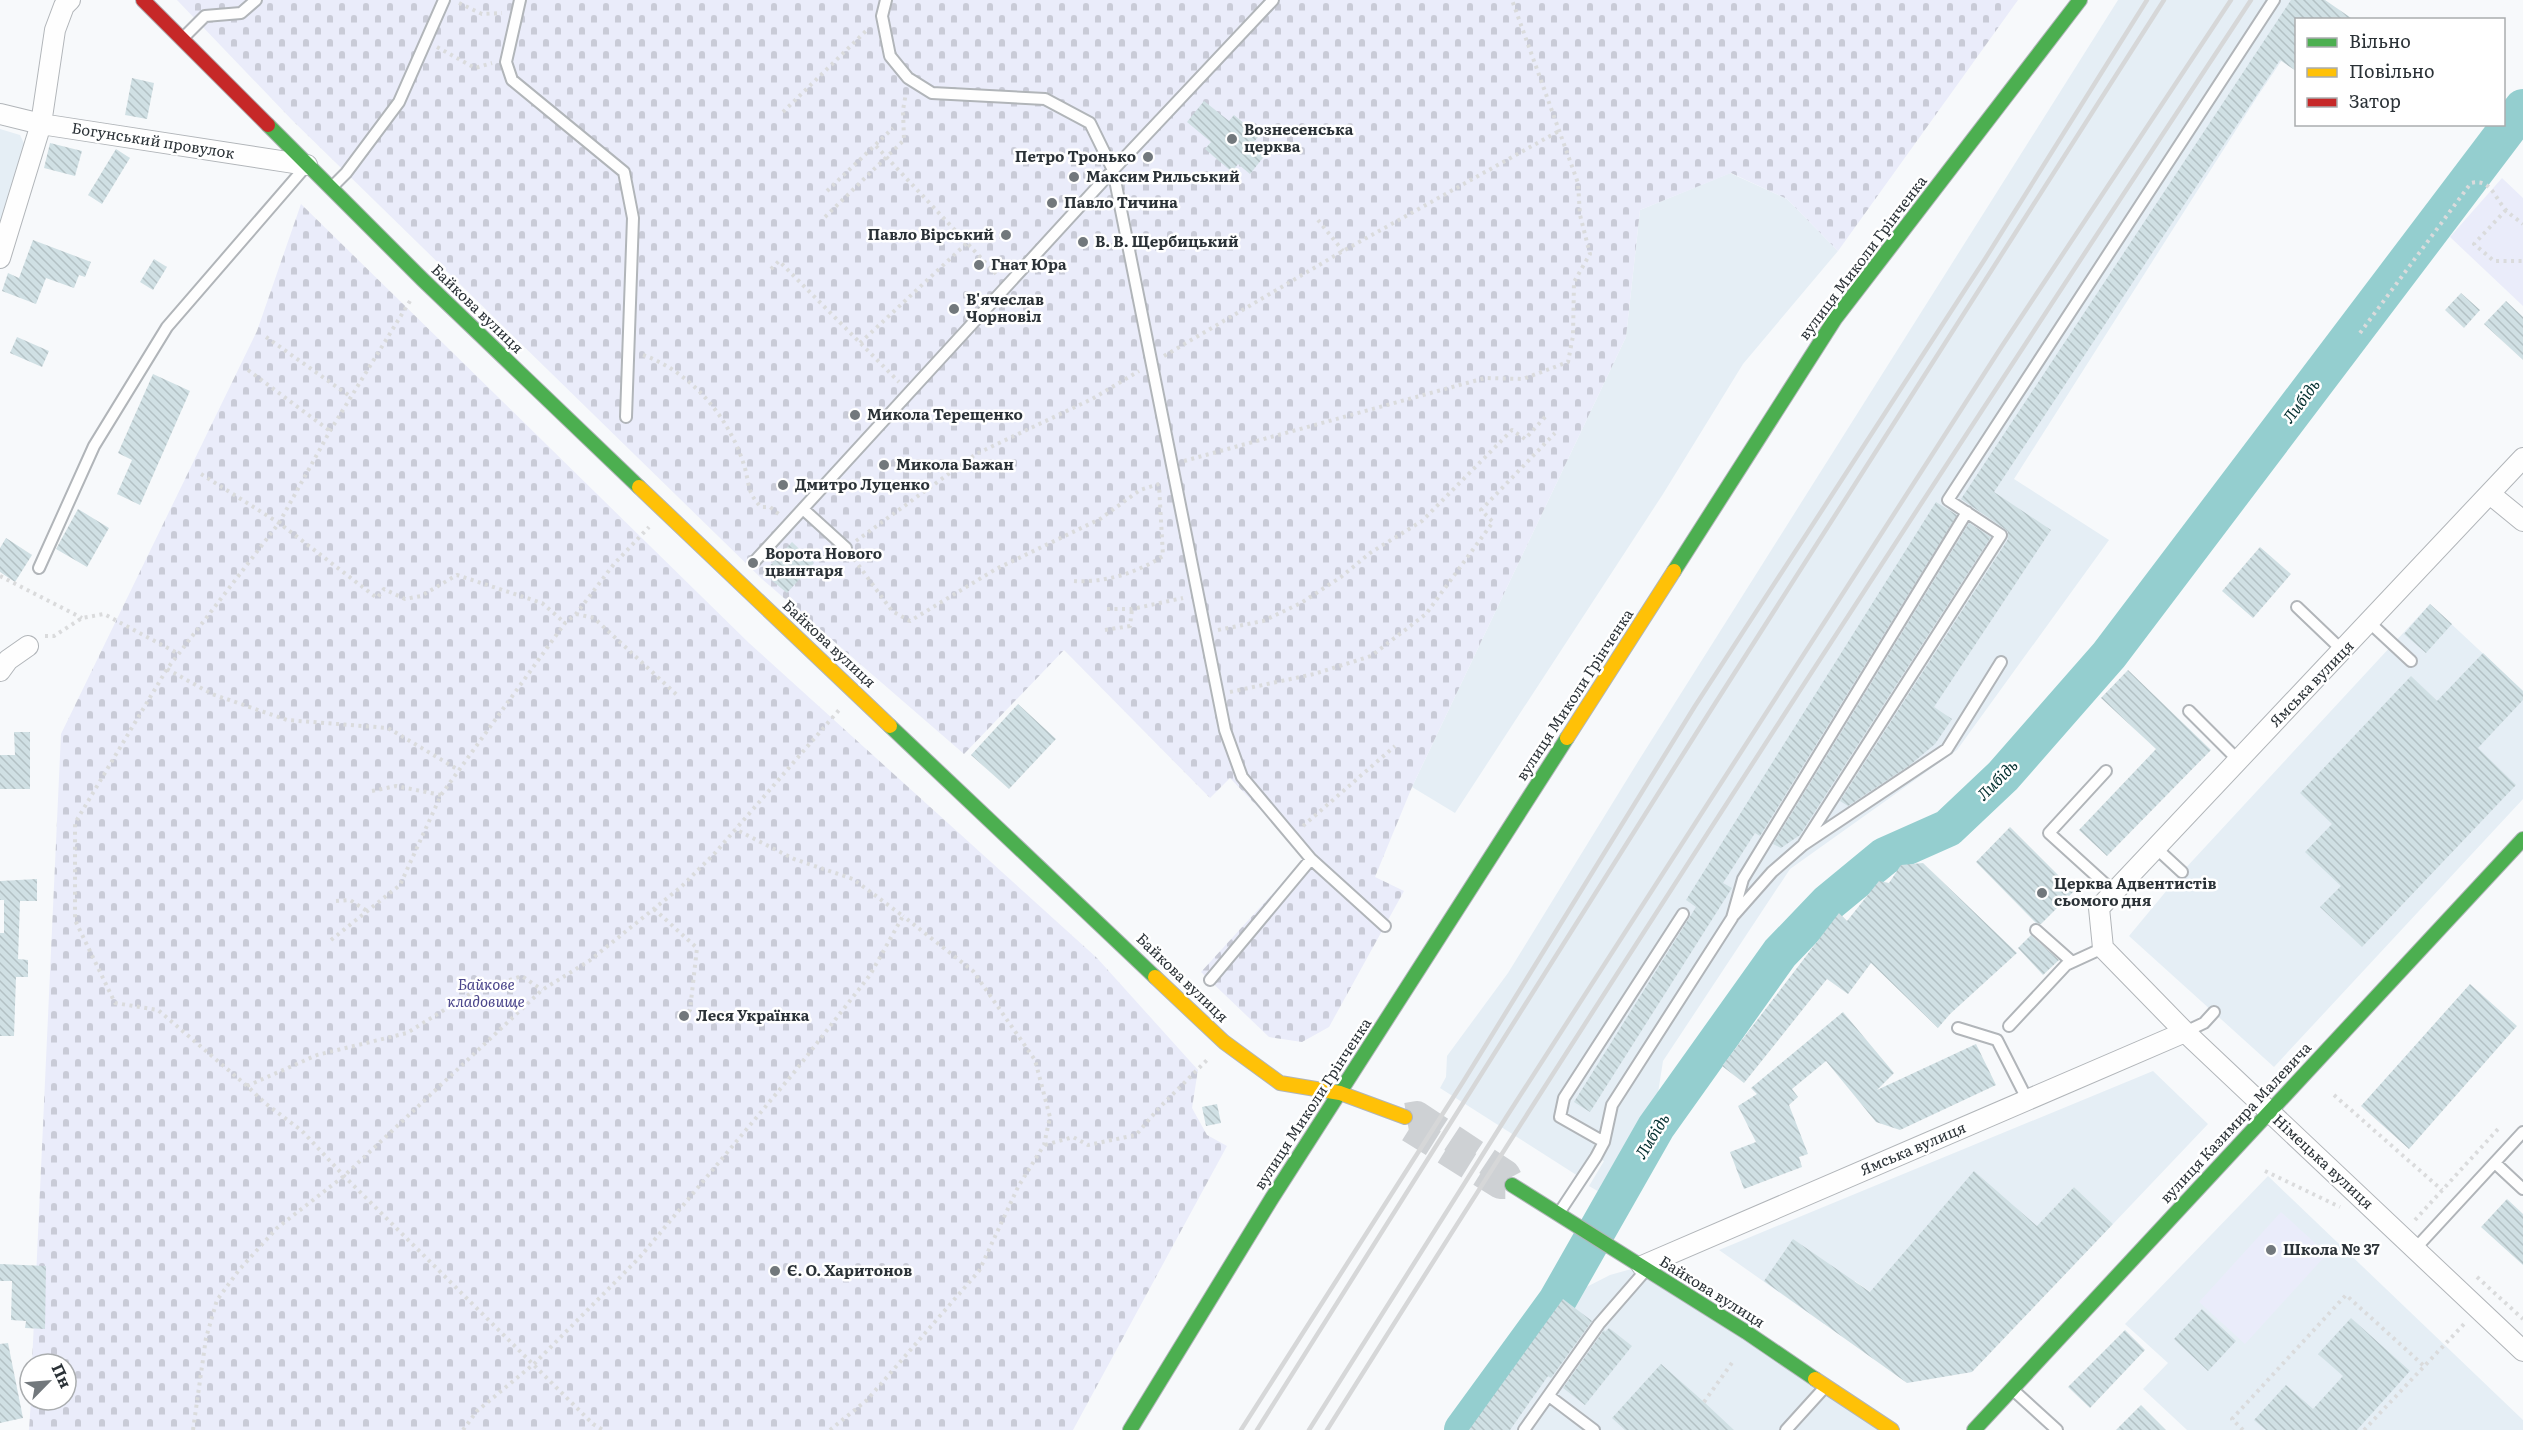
<svg xmlns="http://www.w3.org/2000/svg" width="2523" height="1430" viewBox="0 0 2523 1430" font-family="Literata,serif">
	<defs>
		<pattern id="cemetery-stones" width="16" height="16" patternUnits="userSpaceOnUse" patternTransform="scale(1.5)"><rect width="16" height="16" fill="#eaecfa"/><path d="M2 7V4a2 2 0 0 1 4 0v3zM10 15v-3a2 2 0 0 1 4 0v3z" fill="#c9cbd7"/></pattern>
		<pattern id="building-back-hatch" width="6" height="6" patternUnits="userSpaceOnUse" patternTransform="scale(1.5)"><rect width="6" height="6" fill="#d0e0e4"/><path d="M-1 5l2 2M0 0l6 6M5-1l2 2" fill="none" stroke="#b3c1c4"/></pattern>
	</defs>
	<rect width="100%" height="100%" fill="#f7f9fb"/>
	<path fill="#e5eef5" d="M2118 0H2323L2296 20V39L2257 97 2014 479 2109 540 1957 750 1790 869 1663 1061 1658 1093 1629 1138 1610 1185 1601 1193 1589 1186 1604 1161 1591 1155 1578 1176 1440 1088 1446 1077 1447 1056 1508 973 1639 760Z
		M0 129 20 135 31 158 0 258Z
		M1730 173 1787 199 1838 251 1743 364 1663 494 1455 813 1412 787 1626 337 1640 210Z
		M2430 604 2523 691V799L2274 1067 2129 936 2182 872Z
		M2153 1071 2208 1124 2113 1224 2074 1187 1984 1283 1917 1325 1855 1281 1824 1324 1719 1250Z
		M2268 1176 2523 1420V1430H2187L2143 1389 2168 1363 2125 1324Z
		M1642 1266 1892 1430H1469L1563 1299 1610 1275Z"/>
	<path fill="url(#cemetery-stones)" d="M177 0H2018L1838 251 1787 199 1731 173 1640 210 1626 337 1412 787 1375 877 1404 891 1329 1027 1302 1042 1269 1037 1201 972 1306 857 1230 778 1210 798 1064 650 964 754 762 579 292 120Z
		M301 204 749 643 1097 958 1198 1070 1192 1108 1207 1135 1227 1146 1073 1430H29L31 1400H66V1364H32L61 734 257 331Z"/>
	<path fill="#eaecfa" d="M2502 178 2523 198V306L2450 237Z
		M2281 1212 2327 1254 2245 1344 2199 1302Z"/>
	<g fill="none" stroke-linecap="round" stroke-linejoin="round">
		<path stroke="#94cecf" stroke-width="38" d="M1463 1430 1557 1301 1656 1127 1780 953 1828 903 1885 856 1948 828 2003 776 2109 655 2523 108"/>
	</g>
	<path fill="url(#building-back-hatch)" d="M2291 0H2325L2354 20H2296V71L2280 60 1994 492 2051 530 1934 707 1952 719 1935 744 1910 765 1848 806 1840 801 2008 539V532L2005 529 1961 499Z
		M132 78 154 83 147 119 125 115Z
		M1204 101 1229 121 1234 115 1259 136 1253 143 1266 154 1250 174 1238 164 1232 172 1205 149 1211 142 1187 122Z
		M50 143 82 151 75 176 44 168Z
		M116 149 130 158 102 204 88 195Z
		M33 240 91 262 85 277 79 275 74 288 46 278 36 304 2 291 8 273 19 278Z
		M154 259 167 267 153 290 140 282Z
		M2461 293 2480 310 2464 328 2445 310Z
		M2506 301 2523 317V360L2484 324Z
		M17 337 49 351 42 367 10 353Z
		M153 374 190 391 140 505 117 494 132 460 118 453Z
		M1936 502 1957 515 1760 836 1755 833 1723 883 1732 888 1590 1112 1574 1102 1696 907 1686 900Z
		M78 509 109 528 87 567 56 549Z
		M1969 523 1991 537 1800 835 1781 848 1773 844Z
		M6 538 32 555 15 582 0 572V548Z
		M792 542 814 563 787 593 763 573Z
		M2260 547 2291 574 2253 618 2222 591Z
		M2430 604 2452 624 2426 653 2404 634Z
		M2483 653 2523 691V700L2478 748 2516 785 2362 947 2320 907 2341 886 2305 852 2332 824 2300 793 2411 676 2437 701Z
		M2128 670 2211 750 2107 856 2079 830 2156 749 2101 698Z
		M1018 704 1056 739 1009 789 971 755Z
		M14 732H30V789H0V755H15Z
		M2010 827 2074 891 2041 924 2036 923 1976 862Z
		M1923 863 2017 953 1950 1014 1938 1028 1871 963 1848 994 1827 979 1744 1083 1722 1066 1839 913 1847 921 1879 881 1889 883 1901 865Z
		M37 879V901H20L18 959 28 960V977H16L14 1036H0V933H4V900H0V881Z
		M2031 935 2059 960 2043 975 2018 948Z
		M2470 984 2517 1026 2409 1149 2361 1106Z
		M1843 1012 1894 1073 1877 1090 1976 1044 1996 1085 1900 1130 1876 1122 1826 1061 1792 1089 1798 1097 1789 1105 1808 1154 1799 1157 1802 1167 1744 1189 1730 1152 1756 1142 1738 1106 1757 1094 1751 1088Z
		M1217 1104 1221 1123 1206 1126 1202 1107Z
		M1974 1171 2037 1226 2074 1187 2113 1224 1972 1372 1907 1383 1764 1281 1793 1239 1870 1292Z
		M2507 1199 2523 1214V1265L2481 1227Z
		M0 1264 46 1266 45 1329 25 1328 26 1321 11 1320 12 1281H0Z
		M1563 1299 1592 1321 1551 1378 1548 1376 1510 1430H1469Z
		M2202 1309 2236 1341 2208 1371 2174 1339Z
		M2351 1318 2410 1371 2357 1430H2266L2254 1420 2286 1385 2313 1409 2343 1376 2318 1354Z
		M1609 1328 1632 1346 1585 1405 1563 1388 1604 1330 1605 1332Z
		M2125 1330 2145 1350 2090 1408 2068 1387Z
		M8 1343 23 1418 0 1423V1344Z
		M1661 1364 1704 1402 1734 1430H1625L1612 1418Z
		M2141 1405 2166 1430H2116Z"/>
	<g fill="none" stroke-linecap="round" stroke-linejoin="round">
		<path stroke="#ced1d4" stroke-width="28" stroke-dasharray="28 14" stroke-linecap="butt" d="M1417 1115 1506 1174 1512 1185H1500L1409 1128 1405 1117Z"/>
		<g stroke="#b1b5b9" stroke-width="14">
			<path id="lane" d="M520 0 506 62 512 80 624 172 633 218 626 417
				M886 0 882 16 890 56 908 78 932 93 1045 99 1090 123 1113 170 1225 730 1242 777 1311 859 1385 926
				M183 38 205 16 241 13 256 0
				M331 188 346 173 399 102 444 0
				M803 509 846 548
				M755 561 1113 170 1273 0
				M39 568 94 446 167 327 307 165
				M2297 607 2343 651
				M2370 623 2411 661
				M2189 711 2239 761
				M2106 771 2049 833 2114 892
				M1803 845 2001 535 1948 500 2274 0
				M2156 848 2182 872
				M1734 915 1772 872 1803 845 1947 749 2001 662
				M2036 930 2071 961
				M1210 980 1311 859
				M2009 1026 2066 965 2103 948
				M1958 1028 1997 1040 2027 1099
				M2185 1032 2204 1023 2214 1012
				M1604 1142 1560 1117 1564 1098 1683 914
				M2495 1163 2523 1189
				M1559 1213 1596 1157 1604 1142 1612 1105 1732 918 1743 879 1967 512
				M2415 1249 2523 1132
				M2012 1389 2057 1430
				M1549 1396 1594 1430
				M1524 1430 1599 1324 1646 1270
				M1786 1430 1825 1387"/>
		</g>
		<g stroke="#b1b5b9" stroke-width="22">
			<path id="street" d="M0 114 41 124 307 165
				M0 258 41 124 55 30 64 6 70 0
				M2523 458 2099 908 2103 948 2185 1032 2523 1351
				M2490 494 2523 521
				M0 671 8 660 28 646
				M1642 1266 2185 1032"/>
		</g>
		<g stroke="#b1b5b9" stroke-width="16">
			<path id="fast" d="M268 125 423 280 639 487
				M1674 571 1835 319 2080 0
				M890 726 1155 977
				M1512 1185 1746 1332 1815 1379
				M1130 1430 1272 1198 1567 738
				M1974 1430 2523 839"/>
		</g>
		<g stroke="#b1b5b9" stroke-width="16">
			<path id="slow" d="M639 487 890 726
				M1567 738 1674 571
				M1155 977 1224 1042 1280 1083 1340 1093 1405 1117
				M1815 1379 1892 1430"/>
		</g>
		<g stroke="#b1b5b9" stroke-width="16">
			<path id="jam" d="M143 0 268 125"/>
		</g>
		<path stroke="#dadbdc" stroke-width="4" stroke-dasharray="3 4.5" stroke-linecap="butt" d="M459 3 482 14 502 13
			M437 47 475 68 492 63
			M783 112 869 28
			M876 146 997 275
			M827 191 893 128
			M2506 210 2474 244 2494 261H2523
			M825 217 904 140 903 110 906 93
			M1318 220 1343 251
			M771 269 779 261 899 382
			M410 301 330 431 279 523 167 669 75 823V920L115 1003 158 1010 247 1086 265 1103 302 1131 344 1176 593 1424 603 1430
			M2360 333 2471 183C2492 178 2495 200 2507 211 2512 216 2518 220 2523 224
			M266 337 351 397
			M860 343 968 242
			M643 355C691 372 729 417 744 465 750 484 746 491 761 507H770L780 515
			M1164 356 1343 251 1559 131
			M248 370 330 431
			M1184 461 1485 378 1523 379 1568 362 1573 336 1574 282 1590 254 1580 215 1578 183 1512 0
			M201 474 279 523 377 598 384 589 405 599 421 596 457 575 542 603 565 623
			M856 541 976 454 1092 399 1139 371
			M854 559 892 611 910 621 996 569 1100 519 1140 490 1162 483
			M0 576 82 618
			M1074 581C1104 583 1137 573 1163 556L1159 485
			M1107 609H1132L1183 598
			M576 614 594 618 677 695
			M1105 630 1130 626 1132 609
			M1218 630 1263 621 1301 603 1341 577 1370 553 1422 521 1512 430 1525 439 1546 416
			M45 636H54L82 618 104 614 179 654
			M167 669 212 694 287 720 388 728 457 769
			M1230 692 1314 674 1371 656 1426 614 1493 522 1481 510 1555 433
			M372 791 396 786 441 795
			M1303 826 1395 746
			M336 901 350 900 367 911
			M654 909 697 948 690 1010 684 1016
			M331 940 400 885 441 795 565 623 576 614 614 564 649 527
			M247 1086 317 1055 407 1033 473 992 522 976 542 990
			M2334 1095 2442 1190
			M1045 1145 1073 1137 1088 1145 1136 1135 1159 1108 1209 1058
			M2265 1171 2340 1207
			M2415 1220 2499 1128
			M2477 1277 2523 1319
			M1704 1402 1734 1360
			M193 1430 206 1338 217 1300 239 1270 277 1228 344 1176 542 990 589 961 681 887 715 853 839 710
			M463 1430 477 1411 535 1363 640 1257 796 1070 870 975 903 916 853 879 794 859 735 829
			M830 1430 867 1400 979 1271 1018 1187 1044 1145 1050 1117 1035 1060 973 971 903 916
			M2243 1430 2232 1419 2346 1295 2423 1365
			M2364 1430 2465 1323"/>
		<use href="#lane" stroke="#fefefe" stroke-width="10"/>
		<use href="#street" stroke="#fefefe" stroke-width="20"/>
		<use href="#fast" stroke="#4caf50" stroke-width="14"/>
		<use href="#slow" stroke="#ffc107" stroke-width="14"/>
		<use href="#jam" stroke="#c62828" stroke-width="14"/>
		<path stroke="#d6d7d8" stroke-width="4.5" d="M1241 1430 1463 1082 1695 706 1985 259 2147 0
			M1257 1430 1709 713 2164 0
			M1309 1430 1507 1116 2002 346 2231 0
			M1327 1430C1629 950 1939 474 2251 0"/>
	</g>
	<g fill="#72787c" stroke="#fff" stroke-width="2">
		<circle cx="1232" cy="139" r="6"/>
		<circle cx="1148" cy="157" r="6"/>
		<circle cx="1074" cy="177" r="6"/>
		<circle cx="1052" cy="203" r="6"/>
		<circle cx="1006" cy="235" r="6"/>
		<circle cx="1083" cy="242" r="6"/>
		<circle cx="979" cy="265" r="6"/>
		<circle cx="954" cy="309" r="6"/>
		<circle cx="855" cy="415" r="6"/>
		<circle cx="884" cy="465" r="6"/>
		<circle cx="783" cy="485" r="6"/>
		<circle cx="753" cy="563" r="6"/>
		<circle cx="2042" cy="893" r="6"/>
		<circle cx="684" cy="1016" r="6"/>
		<circle cx="2271" cy="1250" r="6"/>
		<circle cx="775" cy="1271" r="6"/>
	</g>
	<g text-anchor="middle" stroke-width="5" stroke-linejoin="round" paint-order="stroke">
		<g font-size="15" font-weight="bold" fill="#2b3237" stroke="#fff" text-anchor="start">
			<text x="1244" y="135">Вознесенська<tspan x="1244" dy="17">церква</tspan></text>
			<text x="1136" y="162" text-anchor="end">Петро Тронько</text>
			<text x="1086" y="182">Максим Рильський</text>
			<text x="1064" y="208">Павло Тичина</text>
			<text x="994" y="240" text-anchor="end">Павло Вірський</text>
			<text x="1095" y="247">В. В. Щербицький</text>
			<text x="991" y="270">Гнат Юра</text>
			<text x="966" y="305">В'ячеслав<tspan x="966" dy="17">Чорновіл</tspan></text>
			<text x="867" y="420">Микола Терещенко</text>
			<text x="896" y="470">Микола Бажан</text>
			<text x="795" y="490">Дмитро Луценко</text>
			<text x="765" y="559">Ворота Нового<tspan x="765" dy="17">цвинтаря</tspan></text>
			<text x="2054" y="889">Церква Адвентистів<tspan x="2054" dy="17">сьомого дня</tspan></text>
			<text x="696" y="1021">Леся Українка</text>
			<text x="2283" y="1255">Школа № 37</text>
			<text x="787" y="1276">Є. О. Харитонов</text>
		</g>
		<g font-size="15" fill="#2b3237" stroke="#fff">
			<text transform="translate(153 141) rotate(9)" y="5">Богунський провулок</text>
			<text transform="translate(1863 258) rotate(-53)" y="5">вулиця Миколи Грінченка</text>
			<text transform="translate(477 309) rotate(44)" y="5">Байкова вулиця</text>
			<text transform="translate(829 644) rotate(43)" y="5">Байкова вулиця</text>
			<text transform="translate(2312 684) rotate(-46)" y="5">Ямська вулиця</text>
			<text transform="translate(1575 695) rotate(-57)" y="5">вулиця Миколи Грінченка</text>
			<text transform="translate(1182 978) rotate(44)" y="5">Байкова вулиця</text>
			<text transform="translate(1313 1104) rotate(-57)" y="5">вулиця Миколи Грінченка</text>
			<text transform="translate(2236 1123) rotate(-47)" y="5">вулиця Казимира Малевича</text>
			<text transform="translate(1913 1149) rotate(-23)" y="5">Ямська вулиця</text>
			<text transform="translate(2323 1162) rotate(43)" y="5">Німецька вулиця</text>
			<text transform="translate(1712 1292) rotate(32)" y="5">Байкова вулиця</text>
		</g>
		<g font-size="15" font-style="italic" fill="#4b468b" stroke="#fff">
			<text x="486" y="990">Байкове<tspan x="486" dy="17">кладовище</tspan></text>
		</g>
		<g font-size="16" font-style="italic" fill="#053030" stroke="#fff">
			<text transform="translate(2301 401) rotate(-53)" y="6">Либідь</text>
			<text transform="translate(1997 780) rotate(-45)" y="6">Либідь</text>
			<text transform="translate(1652 1136) rotate(-58)" y="6">Либідь</text>
		</g>
	</g>
	<rect x="2295" y="18" width="210" height="108" fill="#ffffff" stroke="#aaadaf" stroke-width="1.5"/>
	<rect x="2307" y="38" width="30" height="9" fill="#4caf50" stroke="#aaadaf" stroke-width="1.5"/>
	<text x="2349" y="48" font-size="18" fill="#2b3237">Вільно</text>
	<rect x="2307" y="68" width="30" height="9" fill="#ffc107" stroke="#aaadaf" stroke-width="1.5"/>
	<text x="2349" y="78" font-size="18" fill="#2b3237">Повільно</text>
	<rect x="2307" y="98" width="30" height="9" fill="#c62828" stroke="#aaadaf" stroke-width="1.5"/>
	<text x="2349" y="108" font-size="18" fill="#2b3237">Затор</text>
	<g transform="translate(48 1382) rotate(65)"><circle r="28" fill="#ffffff" stroke="#aaadaf" stroke-width="1.5"/>
	<path d="M0-4.5L10 22L0 15L-10 22Z" fill="#72787c"/>
	<text y="-9" font-size="16" font-weight="bold" text-anchor="middle" fill="#2b3237">Пн</text>
	</g>
</svg>
